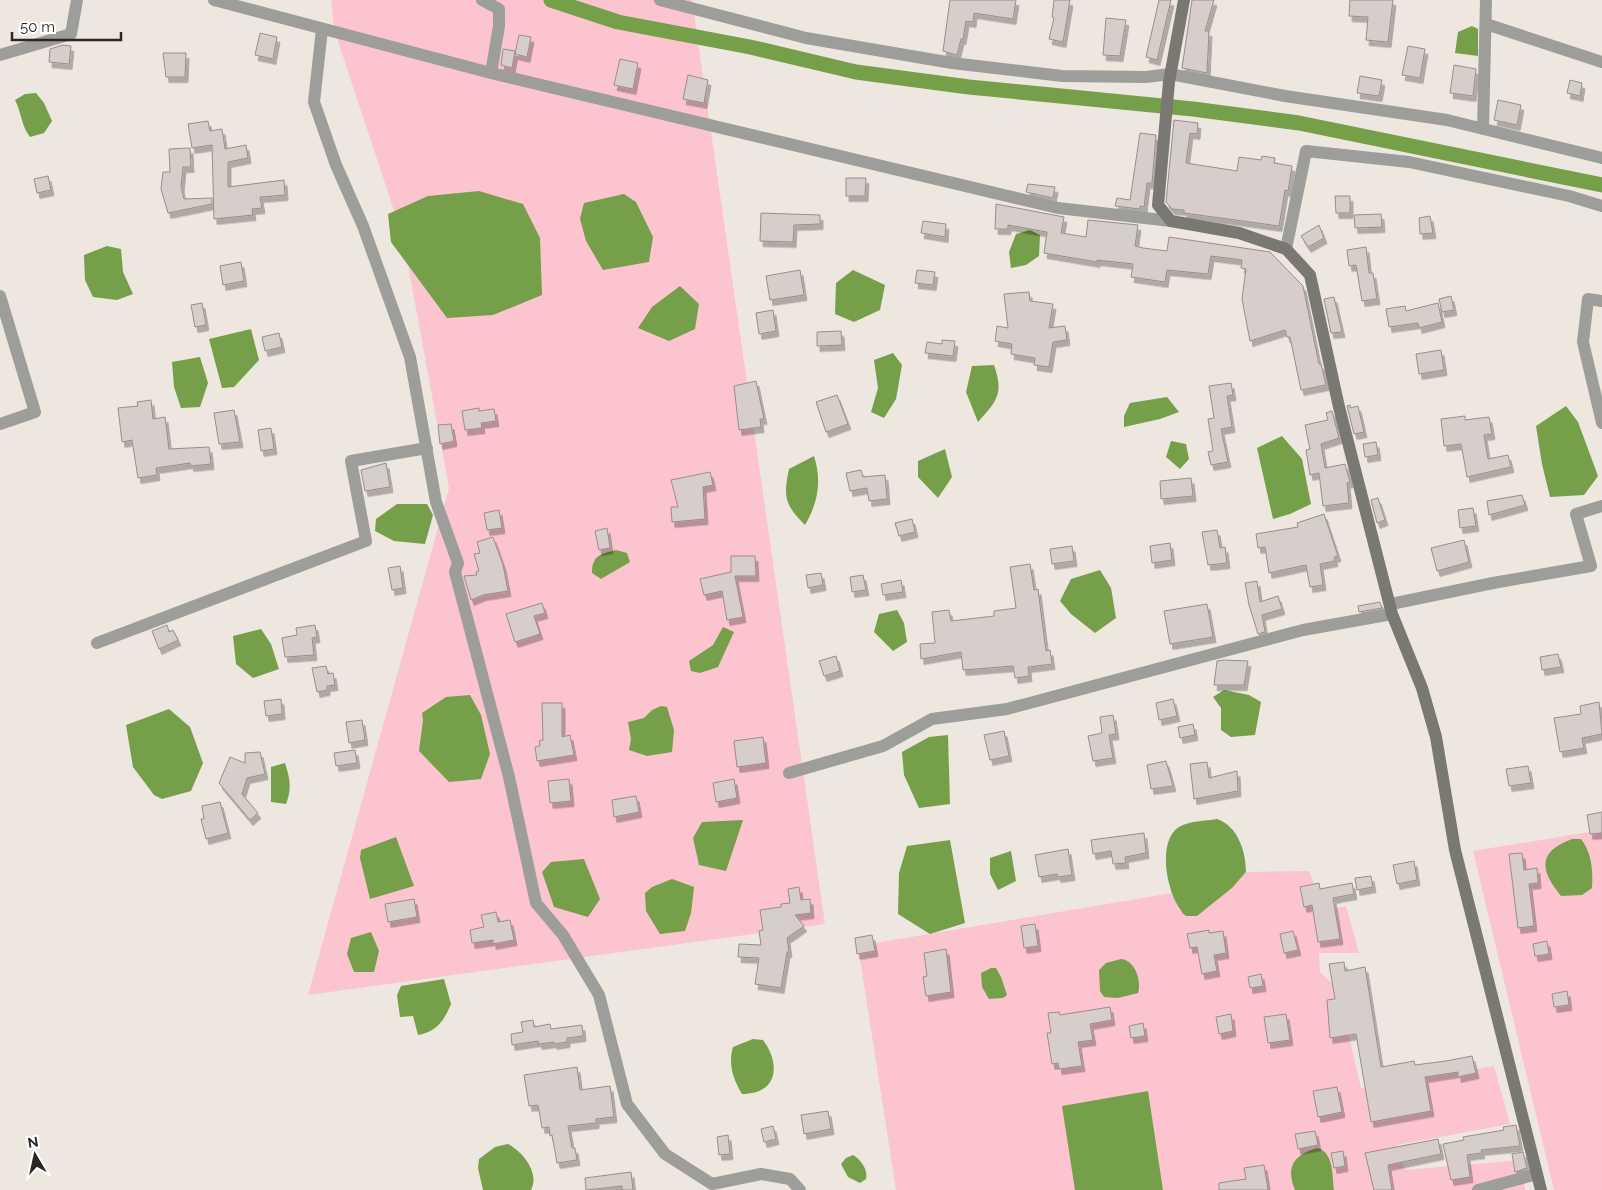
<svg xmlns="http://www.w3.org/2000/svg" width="1602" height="1190" viewBox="0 0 1602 1190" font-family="Raleway,sans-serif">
	<defs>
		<filter id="shadow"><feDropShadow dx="3" dy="5.5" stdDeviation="0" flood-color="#0004"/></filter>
	</defs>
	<rect width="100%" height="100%" fill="#eee7e0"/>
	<path fill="#fcc4cf" d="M331 0H692L825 924 308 995 449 488 403 238 334 29Z
		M1602 830V1190H1554L1473 851Z
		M1309 871 1324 910 1346 906 1359 953H1319L1320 972 1338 989 1361 1088 1494 1066 1510 1124 1397 1145 1405 1170 1521 1160 1525 1190H896L858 946 1172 893 1179 910 1197 916 1232 888 1246 872Z"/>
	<path fill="#759f48" d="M1472 26 1478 29V56L1455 53 1458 32Z
		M36 93 44 103 52 121 44 133 30 137C21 125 22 114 15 100L25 94Z
		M479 191 523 204 540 238 542 295 493 315 447 318 391 242 388 214 428 196Z
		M624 194 636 202 653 237 649 262 603 270 586 241 580 219 584 203Z
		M1030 230 1040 235 1039 256 1026 265 1011 268 1009 252 1016 234Z
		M107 246 121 249 123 272 133 294 117 300 93 297 85 280 84 255Z
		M853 270 885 285 880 310 854 322 835 314 836 283Z
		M680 286 699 304 695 329 669 341 638 328 652 307Z
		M251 329 259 360 234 387 222 388 209 339Z
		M893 353 902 365 896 399 884 418 871 412 878 388 874 360Z
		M200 357 208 383 200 407 181 408 174 387 172 362Z
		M994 365C1004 394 997 401 978 422L966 392 972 366Z
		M1167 397 1179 412 1160 419 1124 427V416L1130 403Z
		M1566 406 1578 422 1598 476 1584 495 1550 497 1542 464 1536 426Z
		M1282 436 1302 459 1311 504 1290 514 1273 519 1257 448Z
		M1171 441 1186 444 1189 459 1180 469 1166 457Z
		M945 449 952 477 938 498 918 477V461Z
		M814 456C822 481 818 503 805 525 785 505 783 497 789 469Z
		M397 504H427L433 515 425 544 394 541 375 531 376 519Z
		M616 550 627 553 630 562 601 579 592 573C592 555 601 554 616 550Z
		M1100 570 1111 588 1116 618 1095 633 1071 614 1060 601 1071 579Z
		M897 610 904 623 907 642 893 651 874 632 879 614Z
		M723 627 734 632 718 667 700 673 691 671 689 661 713 645Z
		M261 629 271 644 279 669 253 678 236 664 233 636Z
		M1224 690 1249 695 1261 702 1255 735 1231 737 1221 730V708L1213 697Z
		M470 695 481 715 490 754 481 779 449 782 419 751 423 720 422 713 446 697Z
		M661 706 667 707 674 730 672 752 647 756 629 750 631 739 628 722 644 718 652 710Z
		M169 709 190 727 203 763 191 791 162 799 154 795 133 767 126 725Z
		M948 735 950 804 919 808 904 775 902 752 929 737Z
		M285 763C290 778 292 789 286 804L271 802V767Z
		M1217 819C1238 826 1246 852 1246 872L1232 888 1197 916H1186C1168 901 1155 842 1179 827 1189 821 1205 821 1217 819Z
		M743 820 726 871 699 865 693 838 702 822Z
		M396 837 414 886 370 899 360 858 361 850Z
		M1572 839H1581C1592 853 1593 870 1592 888L1582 895 1561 896C1540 870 1537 852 1572 839Z
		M950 840 965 923 930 934 898 914 899 873 907 846Z
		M1011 851 1016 881 998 890 990 874V858Z
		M584 859 600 899 588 917 554 907 542 872 551 862Z
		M672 879 694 887 691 913 685 931 660 934 646 911 645 893 652 887Z
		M371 932 379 951 374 972H354L347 954 351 938Z
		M1121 959C1135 960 1142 981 1138 993L1118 998 1104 997 1100 991 1099 970 1106 963Z
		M991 968H996L1001 977 1007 995 1003 998 989 999 982 987 981 973Z
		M444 979 451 1004C444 1021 436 1032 418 1035L413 1016 400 1017 397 995 401 986Z
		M753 1039 763 1040C781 1064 778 1094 742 1094 733 1079 728 1064 733 1047Z
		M1148 1091 1163 1190H1075L1062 1106Z
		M508 1144C523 1152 540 1173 531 1190H483L478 1168 479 1159 495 1147Z
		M1318 1148C1334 1153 1332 1176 1334 1190H1295C1285 1166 1295 1154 1318 1148Z
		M853 1155C861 1160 868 1169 866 1179L860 1183 848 1177 841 1164 846 1158Z"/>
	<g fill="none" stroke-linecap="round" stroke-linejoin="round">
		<path stroke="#759f48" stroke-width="15" d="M551 0 618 22 750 47 856 72 969 87 1193 109 1299 123 1602 185"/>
	</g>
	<path fill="#d7cdca" stroke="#978d8b" filter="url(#shadow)" d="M950 0H1016L1013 19 974 13 973 22 966 21 963 39H961L957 55 943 51Z
		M1054 0H1070L1063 42 1049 39 1054 18 1052 17Z
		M1159 0H1171L1157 60 1146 57Z
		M1192 0H1214L1205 31H1209L1207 73 1182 68Z
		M1350 0H1393L1388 42 1366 40 1368 17 1349 16Z
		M1106 18 1126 20 1120 56 1103 55Z
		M260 33 277 37 273 59 255 55Z
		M519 35 531 37 527 57 515 54Z
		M63 45 71 46 69 64 49 62 50 49Z
		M1408 46 1425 49 1420 78 1402 75Z
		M503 49 515 51 512 68 501 65Z
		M163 53H186L185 77H166Z
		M620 59 638 63 633 89 614 85Z
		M1454 65 1476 69 1473 96 1450 93Z
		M688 75 708 80 704 103 683 99Z
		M1360 76 1382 80 1379 96 1357 93Z
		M1570 80 1582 83 1580 96 1567 93Z
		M1498 100 1521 105 1517 125 1494 120Z
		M1174 120 1198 123 1197 134 1190 133 1186 163 1237 171 1239 157 1261 160 1262 156 1275 158 1274 163 1292 166 1288 191 1285 190 1279 226 1184 213V210L1172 209 1166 202Z
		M208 121 210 131 222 129 225 149 246 145 248 158 228 162V187L284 180 285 195 260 197 262 208 252 209 253 215 214 219 212 145 192 148 188 124Z
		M1140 133 1156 135 1152 183H1147L1144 207 1140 206V209L1115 206 1117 198 1130 200Z
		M190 148 191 167H183L181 187 184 199 212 198V204L168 213 161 189 163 172H170L169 149Z
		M48 176 51 190 37 193 34 179Z
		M846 178H866L865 196H846Z
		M1028 184 1055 187 1053 198 1026 192Z
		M1335 196H1350V213H1336Z
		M996 204 1064 217 1061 233 1086 237 1088 220 1138 225 1135 246 1143 248 1167 251 1169 237 1270 252 1303 286 1319 364H1321L1326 385 1301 390 1290 337H1287L1285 330 1250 341 1242 299 1246 269 1241 268 1242 260 1211 256 1208 274 1167 270 1165 282 1131 277 1133 264 1097 260V262L1044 253 1047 232 1008 225V229H995Z
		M761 213 820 215V224L794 225 793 242 760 241Z
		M1381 214 1382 227 1355 228 1354 215Z
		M1430 216 1433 233 1420 234 1419 218Z
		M923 221 946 224 945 237 921 233Z
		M1319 225 1324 238 1308 247 1301 236Z
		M1366 247 1369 273H1373L1377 299 1362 301 1356 265 1349 266 1347 250Z
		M241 262 244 281 223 285 220 266Z
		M800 270 804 295 770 300 766 276Z
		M917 270 935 272 933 285 915 283Z
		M1029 292 1030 301 1053 304 1049 328 1065 326 1067 340 1053 342 1049 367 1034 365 1035 358 1011 354 1012 344 995 341 997 326 1008 328 1004 294Z
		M1451 296 1454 310 1442 312 1439 299Z
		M1334 297 1342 332 1331 333 1324 299Z
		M202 303 206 325 195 327 191 305Z
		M1438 303 1442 322 1419 328 1418 323 1389 327 1386 309 1405 306 1406 311Z
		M773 310 776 331 759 334 756 313Z
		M841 331 842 345 817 346V332Z
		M279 333 282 347 265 351 262 337Z
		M942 340 955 341 953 356 925 353 927 342 942 344Z
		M1441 350 1444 370 1419 374 1416 354Z
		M756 381 764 419H760L761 427 739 430 734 386Z
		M1231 383 1233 395 1227 396 1232 427 1221 429 1228 462 1211 465 1208 452 1213 451 1208 419 1214 418 1209 386Z
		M837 395 848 424 826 432 816 402Z
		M151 400 153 419 165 417 169 449 209 447 211 464 191 466 190 463 156 468 157 475 138 478 132 440 122 442 118 408 138 406 137 402Z
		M1350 405V408L1358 406 1364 432 1354 434 1347 406Z
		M479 408V411L494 409 496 421 481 423 482 428 465 430 462 411Z
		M234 410 240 442 219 444 214 413Z
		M1332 411 1339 438 1321 444 1325 468 1345 464 1350 482 1347 483 1349 503 1323 506 1319 473 1310 475 1306 450 1310 449 1305 425 1328 420 1326 413Z
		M1465 416V420L1489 417 1492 434 1484 435 1488 459 1508 455 1511 467 1467 477 1461 444 1444 446 1441 419Z
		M451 424 454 441 440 444 438 425Z
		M271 428 274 449 261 451 258 430Z
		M1376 442 1378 455 1365 457 1363 444Z
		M386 463 390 487 365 491 361 470Z
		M861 470 863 477 885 475 887 499 869 501 867 488 850 491 846 473Z
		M710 472 713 485 703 487 705 519 672 522 671 507H678L671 480Z
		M1191 478 1193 496 1161 499 1160 481Z
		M1522 495 1525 505 1489 515 1487 501Z
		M1378 498 1385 520 1377 523 1371 500Z
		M1473 508 1476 526 1460 528 1458 510Z
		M499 510 502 528 487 530 484 513Z
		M1324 514 1338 556 1334 557 1335 561 1320 564 1323 585 1310 587 1306 565 1269 573 1265 547 1258 548 1256 534 1298 527 1297 523Z
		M912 519 915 532 899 536 895 523Z
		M607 528 610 548 599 550 595 531Z
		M1217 530 1220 548 1225 547 1227 563 1208 565 1202 532Z
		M493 537 503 565 508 591 483 595 471 600 464 576 477 575 476 572 479 571 474 554 480 553 477 542Z
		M1464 540 1469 562 1437 571 1431 548Z
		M1170 543 1172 560 1152 563 1150 546Z
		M1072 546 1074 561 1052 564 1050 549Z
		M731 556H755L756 576H735L743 617 727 620 722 591 704 595 700 579 731 572Z
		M1030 564 1034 590 1038 589 1046 651 1050 650 1052 664 1028 667 1029 676 1015 678 1013 666 963 670 961 652 921 659 920 644 935 643 932 612 949 610 951 621 994 616V611L1016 608 1010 567Z
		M400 566 403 588 392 590 388 568Z
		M821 573 823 585 808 588 806 575Z
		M863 575 866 590 852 592 850 577Z
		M901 580 903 592 883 595 881 584Z
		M1257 581 1260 602 1278 596 1282 609 1262 615 1265 632 1258 634 1249 605 1245 583Z
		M1380 602 1382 608 1359 612 1358 606Z
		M542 603 545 613 534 616 540 634 515 642 506 614Z
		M1207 604 1213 637 1170 644 1164 611Z
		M167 625 169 632 173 630 178 640 159 649 152 631Z
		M315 625 317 637 312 638 314 655 285 657 282 638 297 635 296 628Z
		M1558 654 1561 667 1542 670 1540 657Z
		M836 656 840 671 824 676 819 661Z
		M1224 660 1248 661 1244 685H1214L1217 661Z
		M326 666 328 674 333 673 335 685 327 686V690L317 692 312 668Z
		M281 699 282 714 266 716 264 701Z
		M1173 699 1177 716 1159 720 1156 703Z
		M1599 702 1602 734 1582 738 1584 748 1560 752 1554 718 1581 714 1580 706Z
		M542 703H562V737L570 735 574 755 537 761 535 747 540 746 539 741 543 740Z
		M1113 715 1116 734 1109 735 1113 758 1093 761 1088 736 1102 733 1100 717Z
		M362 720 365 740 349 743 346 722Z
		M1193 724 1195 735 1180 738 1178 727Z
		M1004 731 1009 756 990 760 984 735Z
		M763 737 766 763 737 767 734 741Z
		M355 750 357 763 336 766 334 753Z
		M260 752 265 774 247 778 242 794 258 813 250 820 219 783 230 757 245 763V753Z
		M1166 761 1173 786 1151 789 1147 765Z
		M1207 762 1209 778 1237 771 1238 791 1194 799 1190 764Z
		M1528 766 1531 783 1509 786 1506 769Z
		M569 779 571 801 550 803 548 781Z
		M734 779 737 798 716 802 713 783Z
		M636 796 639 812 614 817 612 800Z
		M220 802 228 833 206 839 201 819H204L202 806Z
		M1602 812V833L1590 834 1587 815Z
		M1144 833 1146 853 1125 857 1126 863 1113 864 1111 851 1093 854 1091 840Z
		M1068 849 1072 875 1058 877 1057 874 1039 877 1035 855Z
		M1522 853 1524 870 1537 868 1538 883 1529 884 1534 926 1518 928 1509 854Z
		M1414 861 1417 880 1397 884 1393 865Z
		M1371 876 1373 887 1357 890 1355 878Z
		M1319 883 1320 889 1352 883 1354 894 1333 898 1340 939 1318 942 1312 905 1304 907 1300 887Z
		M799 887 801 900 810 899 811 913 795 915 804 926 787 938 789 952H787L781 988 755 984 759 958 738 957 739 944 761 945 759 931 763 930 760 910 781 907V904L790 903 788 889Z
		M414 899 417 917 388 922 385 904Z
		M496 912 498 922 510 920 514 940 493 944V940L472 943 470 930 484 927 481 915Z
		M1035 924 1038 946 1024 948 1021 926Z
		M1209 930V933L1223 931 1226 953 1214 955 1217 971 1202 974 1197 947 1190 948 1187 934Z
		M1293 931 1298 950 1284 953 1280 934Z
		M872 935 875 951 857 954 855 938Z
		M1547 941 1549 954 1535 956 1533 944Z
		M946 949 951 992 926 996 923 977 927 976 924 953Z
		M1344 962 1345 971 1365 967 1381 1067 1414 1061 1415 1065 1446 1061 1472 1056 1476 1073 1458 1077V1072L1425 1077 1431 1111 1371 1122 1356 1034 1330 1038 1327 1000 1335 999 1329 964Z
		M1261 974 1263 986 1250 988 1248 977Z
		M1567 991 1569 1005 1554 1007 1552 994Z
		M1110 1007 1112 1020 1090 1024 1093 1040 1078 1042 1082 1066 1059 1069 1058 1063 1052 1064 1047 1033H1051L1048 1013 1059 1012 1060 1015Z
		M1231 1014 1233 1031 1219 1034 1216 1017Z
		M1286 1014 1290 1040 1268 1043 1264 1017Z
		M533 1020 534 1027 550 1024 551 1029 582 1025 583 1036 567 1038V1042L554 1044V1042L539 1044 538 1041 512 1045 511 1034 523 1032 521 1022Z
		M1143 1023 1145 1036 1131 1038 1129 1026Z
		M577 1067 580 1090 610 1086 614 1117 596 1119V1123L568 1126 572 1148H575L577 1160 557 1163 552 1135 550 1136 549 1127 542 1128 538 1105 529 1106 524 1075Z
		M1337 1087 1342 1112 1318 1117 1313 1091Z
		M828 1111 831 1129 804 1134 801 1115Z
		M1516 1125 1520 1146 1481 1150 1482 1153 1467 1155 1470 1177 1451 1180 1443 1144 1464 1140 1463 1137 1504 1130 1503 1127Z
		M773 1126 776 1139 764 1142 761 1129Z
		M1315 1131 1318 1145 1298 1149 1295 1134Z
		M728 1135 730 1154 719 1155 717 1137Z
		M1438 1139 1441 1154 1388 1165 1392 1190H1374L1365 1153Z
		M1343 1151 1345 1166 1334 1168 1331 1153Z
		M1523 1152 1527 1168 1515 1172 1512 1154Z
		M1264 1165 1268 1190H1219V1183L1246 1179 1244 1168Z
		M631 1172 633 1190H622V1186L586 1190 585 1178Z"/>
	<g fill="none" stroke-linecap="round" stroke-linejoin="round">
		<path stroke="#9d9d99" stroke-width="12" d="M214 0 491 73 499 26V9L482 0
			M660 0 806 38 952 63 1062 76 1146 77 1170 74 1285 96 1447 120 1602 158
			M1486 24 1602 62
			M322 29 314 102 336 165 363 226 410 357 436 502 458 563 455 572 509 777 536 903 563 935 599 995 627 1104 665 1154 712 1184 761 1174 790 1179 800 1190
			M0 55 71 34 77 0
			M491 73 1058 208 1171 221
			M1483 129 1486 0
			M1286 249 1306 151 1409 162 1569 196 1602 206
			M0 296 35 412 0 424
			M1602 301 1588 299 1583 342 1602 423
			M1391 604 1493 583 1591 566 1576 514 1602 506
			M97 643 366 541 351 461 427 448
			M789 773 883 746 932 719 1007 709 1303 630 1392 614
			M1478 1190 1537 1174"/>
		<path stroke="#797873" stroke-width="12" d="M1184 0 1169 82 1158 205 1171 221 1239 233 1286 249 1310 275 1339 407 1392 614 1422 688 1436 737 1455 850 1541 1190"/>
	</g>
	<g transform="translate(35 1155) rotate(351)" stroke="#ffffff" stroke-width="4" paint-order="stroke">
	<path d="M0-4L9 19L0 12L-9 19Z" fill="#292623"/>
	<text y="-8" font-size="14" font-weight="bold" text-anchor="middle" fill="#292623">N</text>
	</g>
	<path d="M12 32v8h109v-8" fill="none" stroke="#292623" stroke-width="2.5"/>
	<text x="20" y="32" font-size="15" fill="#292623" stroke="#ffffff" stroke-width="4" paint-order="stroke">50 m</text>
</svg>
